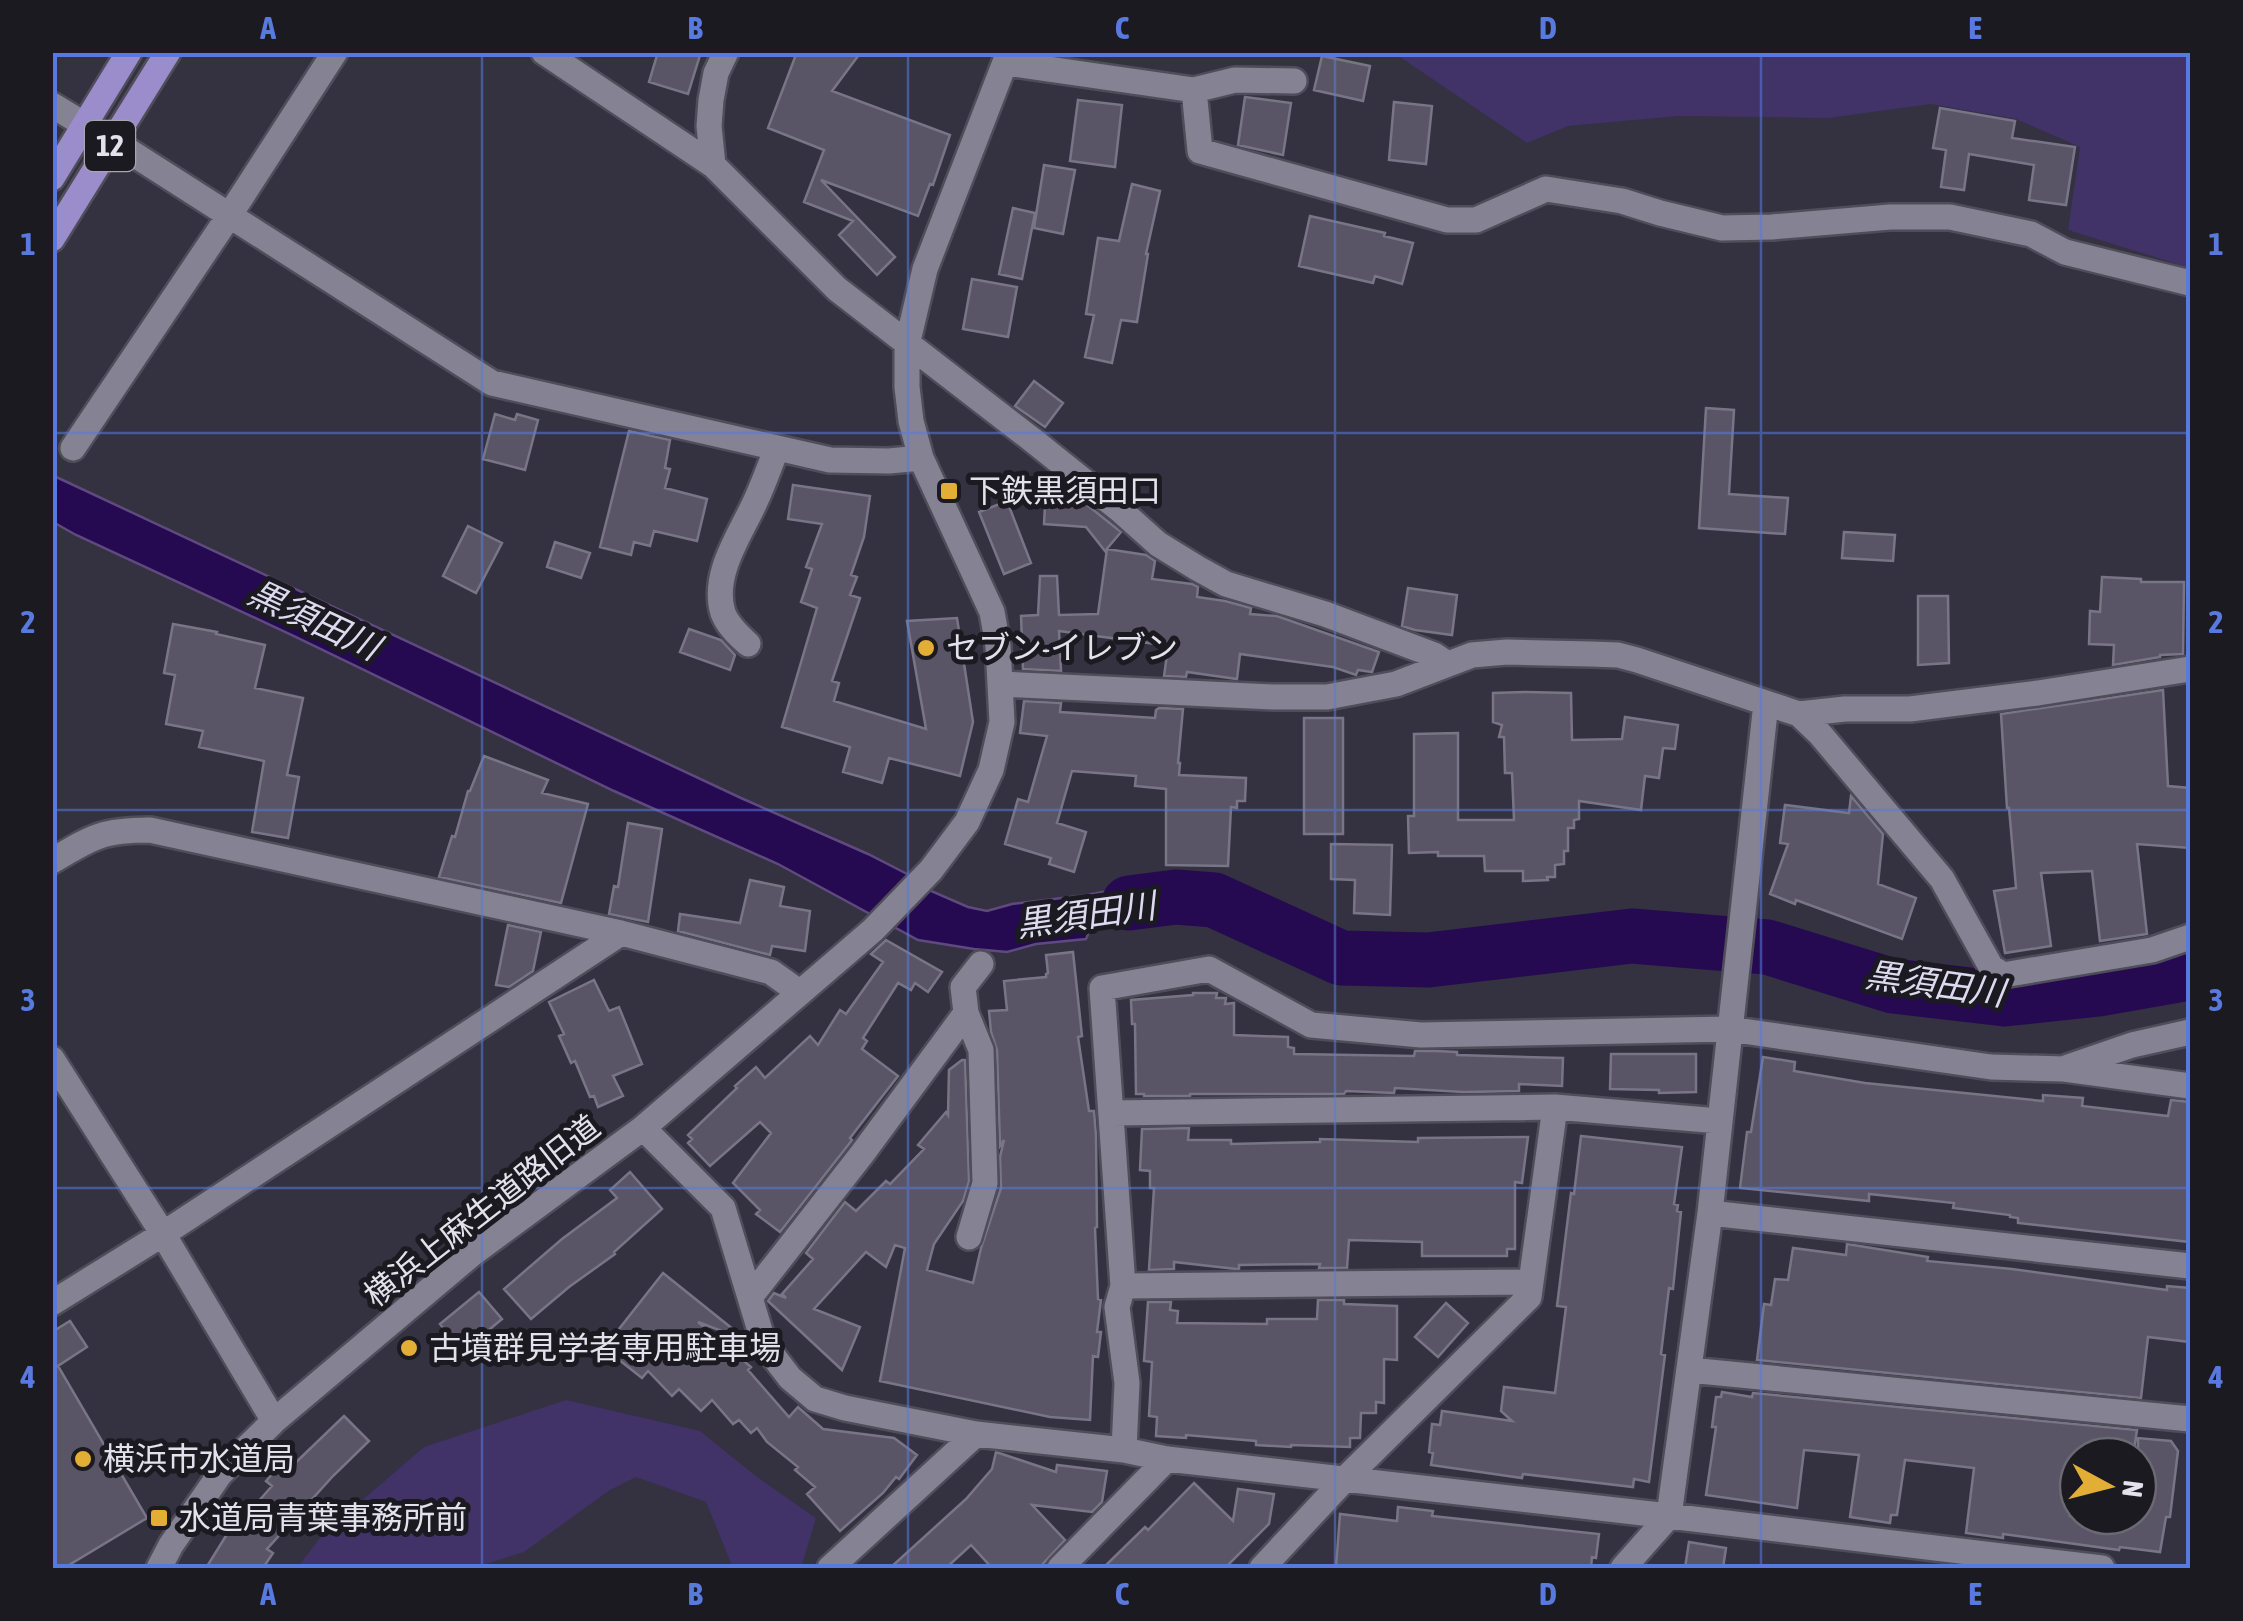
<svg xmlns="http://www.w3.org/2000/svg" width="2243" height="1621" viewBox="0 0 2243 1621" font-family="'Asap Condensed','Noto Sans JP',sans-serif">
	<rect width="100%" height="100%" fill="#343140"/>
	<path fill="#413268" d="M1394 53H2190V268L2068 230 2080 147 2016 119 1931 104 1829 118 1679 116 1568 126 1527 143Z
		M566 1400 700 1431 757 1477 816 1518 801 1568H733L706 1502 636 1477 610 1490 524 1552 473 1568H297L323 1534 424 1447Z"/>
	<path fill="#260a51" stroke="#5f4a7f" stroke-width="2.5" d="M52 475 741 798 868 854 911 876 931 891 968 907 987 911 1012 904 1087 895 1139 885H1204L1203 910 1094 920 1086 939 1036 944 1007 952 974 949 918 940 778 864 614 791 294 636 76 535 53 522Z"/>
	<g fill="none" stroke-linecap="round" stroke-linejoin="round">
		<path stroke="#260a51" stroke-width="55" d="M1129 903 1176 897 1214 900 1341 958 1428 960 1632 936 1767 947 1893 986 2005 999 2099 989 2190 973"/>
	</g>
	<path fill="#595566" stroke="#787586" stroke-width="2.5" d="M658 52H701L688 94 649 82Z
		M797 52H861L832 91 950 135 933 185 930 184 918 216 821 180 895 257 877 275 839 235 853 221 804 202 824 150 768 128Z
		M1322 56 1370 66 1363 101 1314 90Z
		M1245 97 1291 103 1283 155 1238 145Z
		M1078 100 1122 105 1115 167 1070 161Z
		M1394 102 1432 106 1426 164 1389 160Z
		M1940 108 2015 121 2012 138 2075 147 2066 205 2029 200 2034 165 1969 154 1964 190 1941 187 1946 150 1933 148Z
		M1044 165 1075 170 1063 234 1034 228Z
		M1132 184 1160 191 1146 254H1148L1137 322 1121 320 1112 363 1085 357 1094 315 1086 314 1098 238 1119 241Z
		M1013 208 1035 213 1022 279 999 274Z
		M1310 216 1385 233 1384 236 1413 243 1402 284 1375 276 1373 283 1299 266Z
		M972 279 1017 287 1008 337 963 329Z
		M1034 381 1063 403 1045 427 1015 406Z
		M1706 408 1734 410 1729 494 1788 498 1785 534 1699 528Z
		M495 414 515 420 517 414 538 420 525 470 483 459Z
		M629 431 670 440 665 468 670 469 665 488 707 499 697 541 654 531 650 546 634 542 631 555 600 547Z
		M793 485 870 496 864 537 851 575 857 577 850 595 860 598 832 681 839 683 834 701 926 729 907 621 957 618 973 722 960 776 889 758 882 783 843 772 850 747 782 727 817 608 801 602 812 569 806 567 822 524 788 519Z
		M1046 487 1066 488 1121 532 1105 551 1086 527 1044 524Z
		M1007 501 1031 563 1004 574 979 512Z
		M468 526 502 543 476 593 443 576Z
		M1844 532 1895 535 1893 561 1842 558Z
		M555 542 590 553 581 578 547 567Z
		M1107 549 1146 555 1155 561 1152 579 1192 584 1198 587 1197 597 1225 601 1251 608 1250 614 1277 616 1379 652 1372 672 1358 670 1356 675 1333 667 1240 654 1237 679 1187 672 1186 677 1164 676 1167 655 1162 654 1163 645 1059 631 1061 671 1023 669 1021 616 1038 615 1040 576H1057L1059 615 1098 614Z
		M2102 577 2141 579V582H2184L2183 654 2160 655V657L2113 665 2114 645 2089 644 2090 611 2100 612Z
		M1408 588 1457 595 1452 635 1415 630 1402 626Z
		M1918 596H1948L1949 663 1918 665Z
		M173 624 217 632 216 634 265 645 255 688 303 698 287 775 299 777 288 838 252 832 264 761 199 747 203 731 166 724 175 675 164 673Z
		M689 629 721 640 735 655 730 670 680 652Z
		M2163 690 2168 786 2190 788V848L2137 844 2147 934 2100 941 2092 871 2041 873 2051 946 2005 953 1994 891 2016 888 2009 808H2007L2001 714Z
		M1525 692 1571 693 1572 740 1622 739 1625 717 1678 725 1675 749 1663 748 1659 778 1645 776 1641 810 1579 801V819L1574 820V828H1568V851H1564V864L1555 865V877H1547L1548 880 1523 881V871H1485L1484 856H1438V852L1409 853 1408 816H1414V734L1458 733V820H1514L1512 773H1505L1504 737H1499L1502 725 1493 722V693Z
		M1024 701 1061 703 1060 712 1155 718 1156 710 1159 708 1183 709 1178 763H1180L1179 775 1246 778 1245 801H1237V808L1231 807 1228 866 1166 865V789L1135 786 1136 776 1072 771 1057 823 1086 832 1074 872 1049 864 1051 858 1005 844 1018 799 1028 802 1047 736 1020 733Z
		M1304 718H1343V834H1304Z
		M484 756 548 780 542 793 588 804 561 903 439 877 452 836 455 837 468 791H470Z
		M1851 796 1883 834 1878 884 1916 898 1902 939 1796 900 1795 904 1770 894 1788 844 1780 843 1785 805 1849 813Z
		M628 823 662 829 648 922 609 914 614 886 618 887Z
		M1331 844 1392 845 1390 915 1354 913 1355 880 1331 879Z
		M750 880 784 887 780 906 810 911 805 951 772 946 770 955 678 931 680 914 740 923Z
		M508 925 541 932 533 971 509 987 496 985Z
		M886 940 942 972 928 992 915 983 911 990 898 983 863 1038 867 1041 862 1049 898 1076 850 1138 852 1140 849 1144 780 1232 756 1214 760 1210 733 1183 771 1133 760 1122 710 1166 688 1143 692 1139 688 1135 737 1088 735 1086 756 1067 765 1078 810 1036 818 1045 840 1010 846 1014 883 962 871 954Z
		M1073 952 1082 1036 1078 1037 1089 1111H1094L1096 1136 1097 1227 1095 1228 1098 1299 1101 1300 1097 1332H1101L1098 1357 1093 1356 1090 1420 1050 1417 880 1381 905 1248 895 1245 886 1267 866 1252 814 1309 860 1327 842 1370 768 1301 774 1293 786 1298 782 1294 813 1259 806 1253 845 1202 856 1211 886 1181 890 1184 924 1149 918 1145 946 1112 948 1115 949 1070 962 1060H965L969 1181 963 1201 934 1244 927 1270 973 1283 981 1248 1001 1188 1000 1157 1004 1140 1000 1146 997 1050 991 1032 989 1011 1007 1010 1004 981 1046 977V974L1048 973 1046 955Z
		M594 980 609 1011 619 1007 642 1064 613 1076 623 1096 598 1107 594 1096 590 1097 575 1061 571 1063 559 1036 564 1034 549 1002Z
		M1193 993H1217L1216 998H1226L1225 1004 1234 1003V1035L1288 1037V1047L1294 1048V1054L1414 1056 1415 1051H1436L1457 1052V1055L1563 1058 1562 1086 1519 1084V1091L1463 1092 1395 1088 1394 1093 1346 1091 1344 1094H1190V1096H1144V1094H1136L1135 1024H1132L1131 1000 1193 995Z
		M1611 1054H1696V1092L1659 1093V1090L1610 1089Z
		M1763 1057 1795 1062 1794 1071 1865 1083 2043 1101V1095L2083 1098 2082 1106 2168 1116 2171 1100 2190 1102V1242L2018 1223V1218L2010 1217V1215L1953 1208 1954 1203 1869 1194V1201L1740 1188 1747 1132H1751Z
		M1189 1128 1188 1140H1231V1144L1320 1142V1139L1418 1142V1138L1528 1137 1522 1183 1515 1182V1249H1507V1256H1422V1242L1349 1240 1347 1268H1319L1320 1264 1239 1265V1269H1236L1174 1262V1269L1149 1270 1154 1188H1150V1171L1140 1170 1142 1129Z
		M1581 1136 1682 1147 1674 1204 1678 1205 1677 1211 1681 1212 1673 1289 1669 1288 1661 1354 1665 1355 1649 1482 1634 1479 1633 1487 1523 1474 1522 1478 1431 1465 1433 1453 1429 1452 1432 1424 1440 1425 1442 1411 1512 1421 1501 1411 1504 1387 1555 1393 1566 1307 1557 1306 1571 1193 1574 1194Z
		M630 1172 662 1209 614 1252 615 1254 569 1287 531 1319 504 1289 562 1239 617 1198 610 1190Z
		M1847 1244 1928 1257 1927 1261 2012 1269 2167 1290V1286L2190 1288V1342L2148 1337 2141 1398 1757 1360 1764 1304 1771 1305 1775 1279 1788 1280 1793 1248 1846 1255Z
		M663 1273 734 1330 732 1335 698 1322 751 1367 748 1370 789 1417 798 1407 823 1429 894 1438 917 1455 899 1479 896 1477 883 1493 840 1531 807 1494 815 1487 795 1470 798 1467 767 1442 757 1428 751 1433 739 1420 733 1424 712 1400 701 1411 679 1389 672 1396 648 1371 642 1378 604 1348Z
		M479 1292 502 1319 472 1344 468 1338 458 1347 440 1324Z
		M1318 1300H1344V1304L1397 1306V1360L1384 1359V1403L1376 1402V1413H1361L1360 1438H1350V1447L1291 1445V1447L1256 1445V1441L1186 1435V1438L1156 1436 1157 1417 1149 1416 1152 1362 1144 1361 1148 1302H1171L1170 1310 1178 1311 1177 1323 1267 1324V1319H1317Z
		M1446 1303 1468 1323 1438 1357 1415 1337Z
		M70 1321 87 1347 58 1366 147 1518 64 1568H52V1332Z
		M1722 1392 1752 1397 1753 1393 2137 1430 2133 1456H2078L2070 1516H2138V1438L2171 1441 2178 1451 2170 1517H2166L2160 1552 2120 1547 2119 1550 2003 1534V1538L1966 1533 1974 1468 1905 1460 1897 1515H1891L1890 1523 1850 1517 1859 1455 1804 1450 1797 1508 1706 1495 1716 1427H1712L1716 1397H1721Z
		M344 1416 369 1441 333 1476 267 1549 273 1553 263 1568H206L232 1526 235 1528 272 1486 266 1481 282 1463 289 1469Z
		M996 1452 1056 1472 1057 1465 1107 1471 1102 1502 1092 1512 1032 1505 1065 1540 1039 1568H992L971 1545 946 1568H890L966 1499 992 1469Z
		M1194 1483 1233 1521 1238 1489 1274 1494 1269 1524 1225 1568H1103L1145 1527 1148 1530Z
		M1398 1507 1433 1511 1432 1516 1599 1534 1596 1558 1592 1557 1591 1568H1336L1340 1514 1397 1521Z
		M1689 1542 1726 1548 1723 1568H1685Z"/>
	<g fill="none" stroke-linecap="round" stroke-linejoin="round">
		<g stroke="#4f4d59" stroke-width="30">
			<path id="minor" d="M544 52 713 165
				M726 52 716 73 711 100 709 126 713 165 837 289 1035 442 1120 510 1158 544 1197 568 1226 584 1325 614 1434 655 1446 663
				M1006 63 1194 90 1235 80 1294 81
				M1194 90 1200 151 1447 220H1476L1546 189 1622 201 1660 213 1722 228 1772 227 1890 217H1950L2031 234 2065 252 2190 283
				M52 105 85 125
				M113 141 492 383 830 460 889 461 921 458
				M73 448 229 216 335 52
				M748 644C739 636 728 626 723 613 711 574 741 534 756 500 764 483 770 465 777 448
				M1001 684 1273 697H1327L1396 684 1472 655 1507 652 1591 654 1618 655 1637 660 1799 714 1845 709H1910L2038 693 2190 669
				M1799 714 1820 734 1942 879 1991 967 2003 975 2152 950 2190 937
				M52 861C92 837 102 830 150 830L621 933 771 972 799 992
				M52 1059 163 1234 274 1421
				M2068 1067 2132 1045 2190 1032
				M1112 1113 1555 1107 1719 1121
				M643 1128 723 1208 764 1344 790 1378 815 1399 845 1408 976 1434 1124 1450 1167 1459 1669 1516 2102 1568
				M1710 1213 2190 1266
				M969 1237 985 1183 981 1050 966 1013 963 987 981 964
				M1123 1286 1531 1282
				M751 1296 862 1154 966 1013
				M52 1303 163 1234 621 933
				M1689 1370 2190 1419
				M1124 1450 1127 1383 1117 1307 1123 1286 1102 988 1209 969 1311 1025 1421 1035 1729 1029 1991 1067 2064 1069 2190 1086
				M159 1568 171 1545 220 1474 274 1421 472 1254 643 1128 873 930 931 870 967 822 991 770 1002 722 998 646 992 612 921 458 911 421 907 387V345L925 269 1009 52
				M830 1568 976 1434
				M1060 1568 1167 1459
				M1262 1568 1345 1479 1529 1297 1555 1107
				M1623 1568 1669 1516 1710 1213 1766 703"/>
		</g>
		<g stroke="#4f4d59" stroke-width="30">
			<path id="major" d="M52 178 129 52
				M52 239 168 52"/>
		</g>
		<use href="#minor" stroke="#858294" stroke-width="25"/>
		<use href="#major" stroke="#9b8ccc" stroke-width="25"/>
	</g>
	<path fill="none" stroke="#587ade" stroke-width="2.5" stroke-opacity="0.55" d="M482 52V1568M908 52V1568M1335 52V1568M1761 52V1568M52 433H2190M52 810H2190M52 1188H2190"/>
	<g fill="#e3ae35" stroke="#1b1a21" stroke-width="4">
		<rect x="939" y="481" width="20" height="20" rx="5"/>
		<circle cx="926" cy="648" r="10"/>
		<circle cx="409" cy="1348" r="10"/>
		<circle cx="83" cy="1459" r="10"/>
		<rect x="149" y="1508" width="20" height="20" rx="5"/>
	</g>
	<g text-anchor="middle" stroke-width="10" stroke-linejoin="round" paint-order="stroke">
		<rect fill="#1b1a21" stroke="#a7a5ae" stroke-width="2.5" x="85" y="121" width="50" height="50" rx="8"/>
		<g font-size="30" font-weight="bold" fill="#e3e1eb">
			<text x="110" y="156">12</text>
		</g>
		<g font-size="32" fill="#e3e1eb" stroke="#1b1a21" text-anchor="start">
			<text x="969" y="502">下鉄黒須田口</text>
			<text x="946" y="659">セブン-イレブン</text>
			<text x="429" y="1359">古墳群見学者専用駐車場</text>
			<text x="103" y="1470">横浜市水道局</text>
			<text x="179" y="1529">水道局青葉事務所前</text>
		</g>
		<g font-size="32" fill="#e3e1eb" stroke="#1b1a21">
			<text transform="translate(482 1211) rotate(-38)" y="11">横浜上麻生道路旧道</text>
		</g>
		<g font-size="35" font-style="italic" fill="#dddaef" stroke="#1b1a21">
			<text transform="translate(314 620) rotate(25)" y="12">黒須田川</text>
			<text transform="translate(1086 915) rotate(-8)" y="12">黒須田川</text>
			<text transform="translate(1935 984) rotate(8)" y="12">黒須田川</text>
		</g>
	</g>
	<rect width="2243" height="1621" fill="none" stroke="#1b1a21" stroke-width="110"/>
	<g transform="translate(2108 1486) rotate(97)"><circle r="48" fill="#1b1a21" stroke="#6b6a72" stroke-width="2.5"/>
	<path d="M0-8L18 38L0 25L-18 38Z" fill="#e3ae35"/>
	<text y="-15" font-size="28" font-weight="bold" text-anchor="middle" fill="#e3e1eb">N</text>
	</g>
	<rect x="55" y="55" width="2133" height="1511" fill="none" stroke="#587ade" stroke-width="4"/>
	<g font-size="32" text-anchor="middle" font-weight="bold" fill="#587ade">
		<text x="268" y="39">A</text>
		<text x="695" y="39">B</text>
		<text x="1122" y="39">C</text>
		<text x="1548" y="39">D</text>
		<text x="1975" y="39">E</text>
		<text x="28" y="255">1</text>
		<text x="2216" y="255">1</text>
		<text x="28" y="633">2</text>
		<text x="2216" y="633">2</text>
		<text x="28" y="1011">3</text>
		<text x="2216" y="1011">3</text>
		<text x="28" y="1388">4</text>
		<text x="2216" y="1388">4</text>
		<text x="268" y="1605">A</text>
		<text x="695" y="1605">B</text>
		<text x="1122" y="1605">C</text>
		<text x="1548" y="1605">D</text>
		<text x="1975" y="1605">E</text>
	</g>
</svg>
